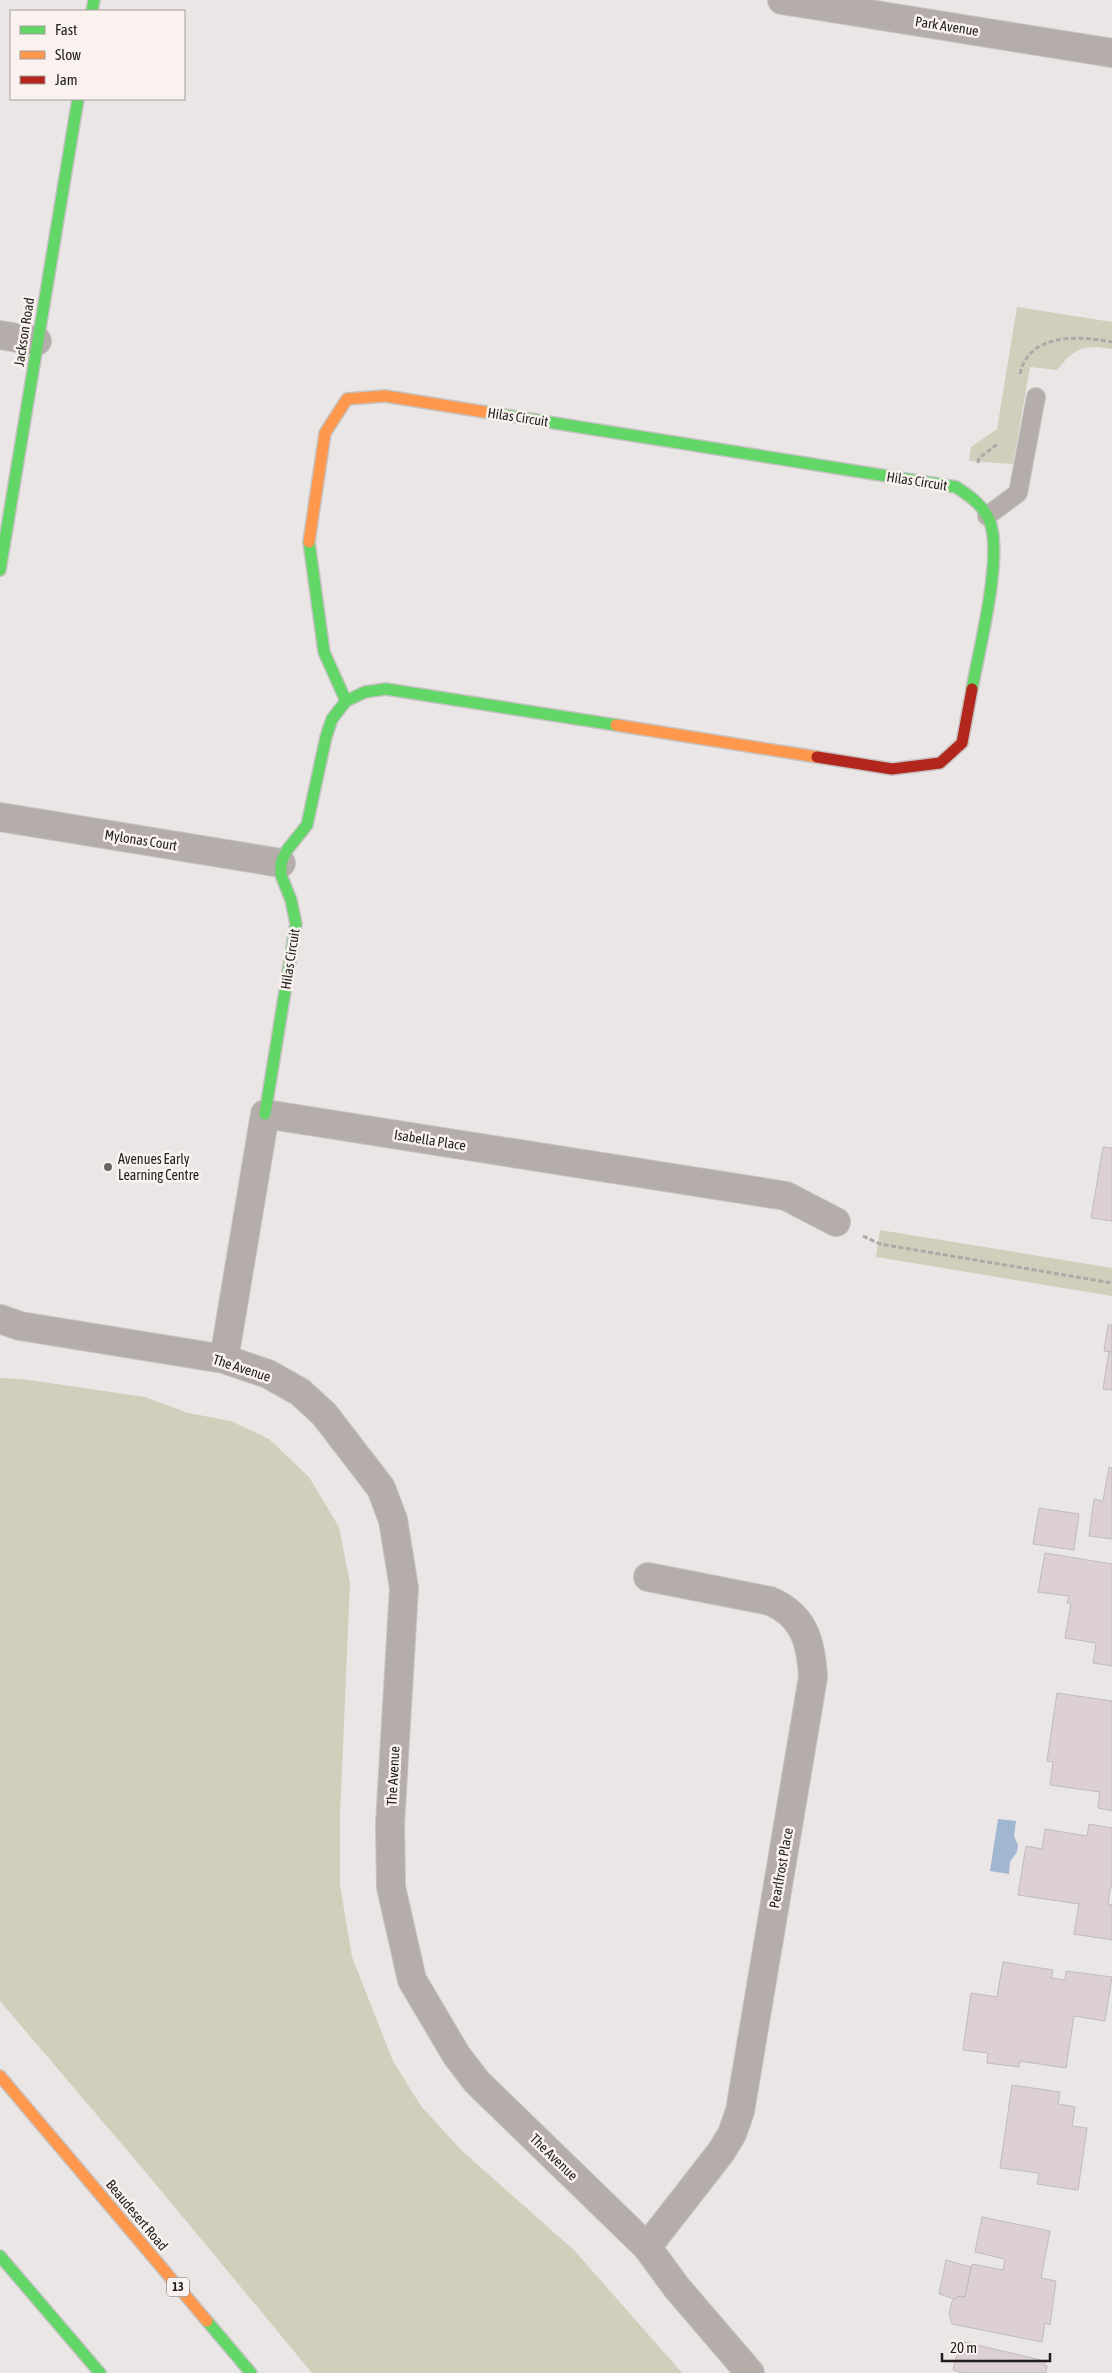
<svg xmlns="http://www.w3.org/2000/svg" width="1112" height="2373" viewBox="0 0 1112 2373" font-family="'Asap Condensed',sans-serif">
	<rect width="100%" height="100%" fill="#eae6e5"/>
	<path fill="#d0cfbc" d="M1017 307 1112 322V349C1083 345 1076 347 1057 370L1030 367 1013 464 969 461 971 447 997 429Z
		M880 1230 1112 1268V1296L876 1257Z
		M0 1378 22 1379 145 1397 188 1413 231 1421 269 1439 309 1477 339 1527 350 1583 340 1815V1885L352 1957 393 2061 421 2106 461 2150 575 2251 682 2373H312L143 2169 0 2001Z"/>
	<path fill="#a1b7d1" d="M998 1819 1016 1821 1014 1836 1018 1845 1017 1852 1010 1862 1009 1874 990 1871Z"/>
	<path fill="#dcd0d4" stroke="#bfbcbc" d="M1103 1147 1112 1148V1221L1091 1218Z
		M1108 1325H1112V1352L1104 1351Z
		M1109 1351 1112 1352V1390L1103 1389Z
		M1109 1467 1112 1468V1539L1089 1536 1094 1499 1103 1501Z
		M1039 1508 1079 1514 1074 1550 1033 1544Z
		M1045 1553 1112 1564V1666L1093 1663 1096 1643 1065 1638 1071 1604 1067 1603 1069 1596 1038 1592Z
		M1057 1693 1112 1701V1811L1098 1808 1100 1792 1050 1785 1053 1762 1047 1761Z
		M1089 1824 1112 1828V1888H1110L1108 1904 1112 1905V1940L1074 1934 1079 1904 1018 1895 1026 1846 1042 1849 1045 1829 1087 1836Z
		M1003 1962 1053 1970 1051 1978 1065 1980 1066 1971 1112 1977 1105 2021 1074 2016 1066 2068 1020 2061 1019 2067 987 2063 988 2053 963 2050 971 1993 997 1997Z
		M1012 2085 1060 2092 1058 2104 1075 2107 1072 2126 1087 2128 1078 2190 1037 2184 1039 2173 1000 2168Z
		M982 2217 1050 2231 1041 2278 1056 2281 1050 2325 1045 2323 1042 2342 952 2324 949 2314 952 2301 959 2296 965 2297 972 2264 1003 2270 1005 2259 975 2252Z
		M946 2260 971 2267 965 2297 959 2296 955 2299 939 2294Z
		M960 2341 1045 2361 1044 2365 1047 2366 1046 2373H962L953 2370Z"/>
	<g fill="none" stroke-linecap="round" stroke-linejoin="round">
		<g stroke="#c5c3c2" stroke-width="20">
			<path id="lane" d="M987 516 1018 493 1036 397"/>
		</g>
		<g stroke="#c5c3c2" stroke-width="30">
			<path id="street" d="M782 0 1112 53
				M0 335 37 341
				M0 817 281 863
				M0 1319 20 1326 224 1359 268 1374 300 1392 324 1414 381 1488 393 1520 404 1588 390 1824 391 1887 412 1980 457 2056 477 2082 647 2247 677 2288 750 2373
				M224 1359 265 1114 786 1196 836 1222
				M647 2247 721 2152 732 2134 740 2111 813 1677C811 1642 804 1615 770 1601L648 1577"/>
		</g>
		<g stroke="#c5c3c2" stroke-width="14">
			<path id="fast" d="M92 11 94 0
				M485 412 956 487C970 496 984 506 990 522 1003 557 979 650 972 689
				M0 570 78 99
				M346 701 365 692 386 689 616 725
				M265 1114 296 924 291 900 281 875V863L287 850 307 825 326 737 332 719 346 701 324 652 309 542
				M0 2256 100 2373
				M207 2321 251 2373"/>
		</g>
		<g stroke="#c5c3c2" stroke-width="14">
			<path id="slow" d="M309 542 325 433 347 399 385 396 485 412
				M616 725 817 757
				M0 2076 207 2321"/>
		</g>
		<g stroke="#c5c3c2" stroke-width="14">
			<path id="jam" d="M817 757 892 769 940 763 962 743 972 689"/>
		</g>
		<path stroke="#aea9a6" stroke-width="3" stroke-dasharray="5 2.5" stroke-linecap="butt" d="M1020 374C1029 332 1080 336 1112 342
			M978 463 979 458 999 443
			M863 1236 880 1244 1112 1283"/>
		<use href="#lane" stroke="#b4adaa" stroke-width="18"/>
		<use href="#street" stroke="#b4adaa" stroke-width="28"/>
		<use href="#fast" stroke="#63d668" stroke-width="11"/>
		<use href="#slow" stroke="#ff974d" stroke-width="11"/>
		<use href="#jam" stroke="#b3261e" stroke-width="11"/>
	</g>
	<circle fill="#676463" stroke="#faf2ef" stroke-width="2" cx="108" cy="1167" r="5"/>
	<g text-anchor="middle" stroke-width="5" stroke-linejoin="round" paint-order="stroke">
		<rect fill="#faf2ef" stroke="#625e5c" stroke-width="1" x="167" y="2277.5" width="22" height="19" rx="4"/>
		<g font-size="12" font-weight="bold" fill="#211e1d">
			<text x="178" y="2291">13</text>
		</g>
		<g font-size="14" fill="#211e1d" stroke="#faf2ef">
			<text transform="translate(947 26) rotate(9)" y="5">Park Avenue</text>
			<text transform="translate(24 332) rotate(-81)" y="5">Jackson Road</text>
			<text transform="translate(518 417) rotate(9)" y="5">Hilas Circuit</text>
			<text transform="translate(917 481) rotate(9)" y="5">Hilas Circuit</text>
			<text transform="translate(141 840) rotate(9)" y="5">Mylonas Court</text>
			<text transform="translate(290 959) rotate(-81)" y="5">Hilas Circuit</text>
			<text transform="translate(430 1140) rotate(9)" y="5">Isabella Place</text>
			<text transform="translate(242 1368) rotate(18)" y="5">The Avenue</text>
			<text transform="translate(393 1776) rotate(-87)" y="5">The Avenue</text>
			<text transform="translate(781 1868) rotate(-80)" y="5">Pearlfrost Place</text>
			<text transform="translate(554 2157) rotate(44)" y="5">The Avenue</text>
			<text transform="translate(137 2215) rotate(50)" y="5">Beaudesert Road</text>
		</g>
		<g font-size="14" fill="#211e1d" stroke="#faf2ef" text-anchor="start">
			<text x="118" y="1164">Avenues Early<tspan x="118" dy="16">Learning Centre</tspan></text>
		</g>
	</g>
	<rect x="10" y="10" width="175" height="90" fill="#faf2ef" stroke="#a39d9b"/>
	<rect x="20" y="26" width="25" height="8" fill="#63d668" stroke="#a39d9b"/>
	<text x="55" y="35" font-size="15" fill="#211e1d">Fast</text>
	<rect x="20" y="51" width="25" height="8" fill="#ff974d" stroke="#a39d9b"/>
	<text x="55" y="60" font-size="15" fill="#211e1d">Slow</text>
	<rect x="20" y="76" width="25" height="8" fill="#b3261e" stroke="#a39d9b"/>
	<text x="55" y="85" font-size="15" fill="#211e1d">Jam</text>
	<path d="M942 2353v8h108v-8" fill="none" stroke="#211e1d" stroke-width="2.5"/>
	<text x="950" y="2353" font-size="15" fill="#211e1d" stroke="#faf2ef" stroke-width="4" paint-order="stroke">20 m</text>
</svg>
